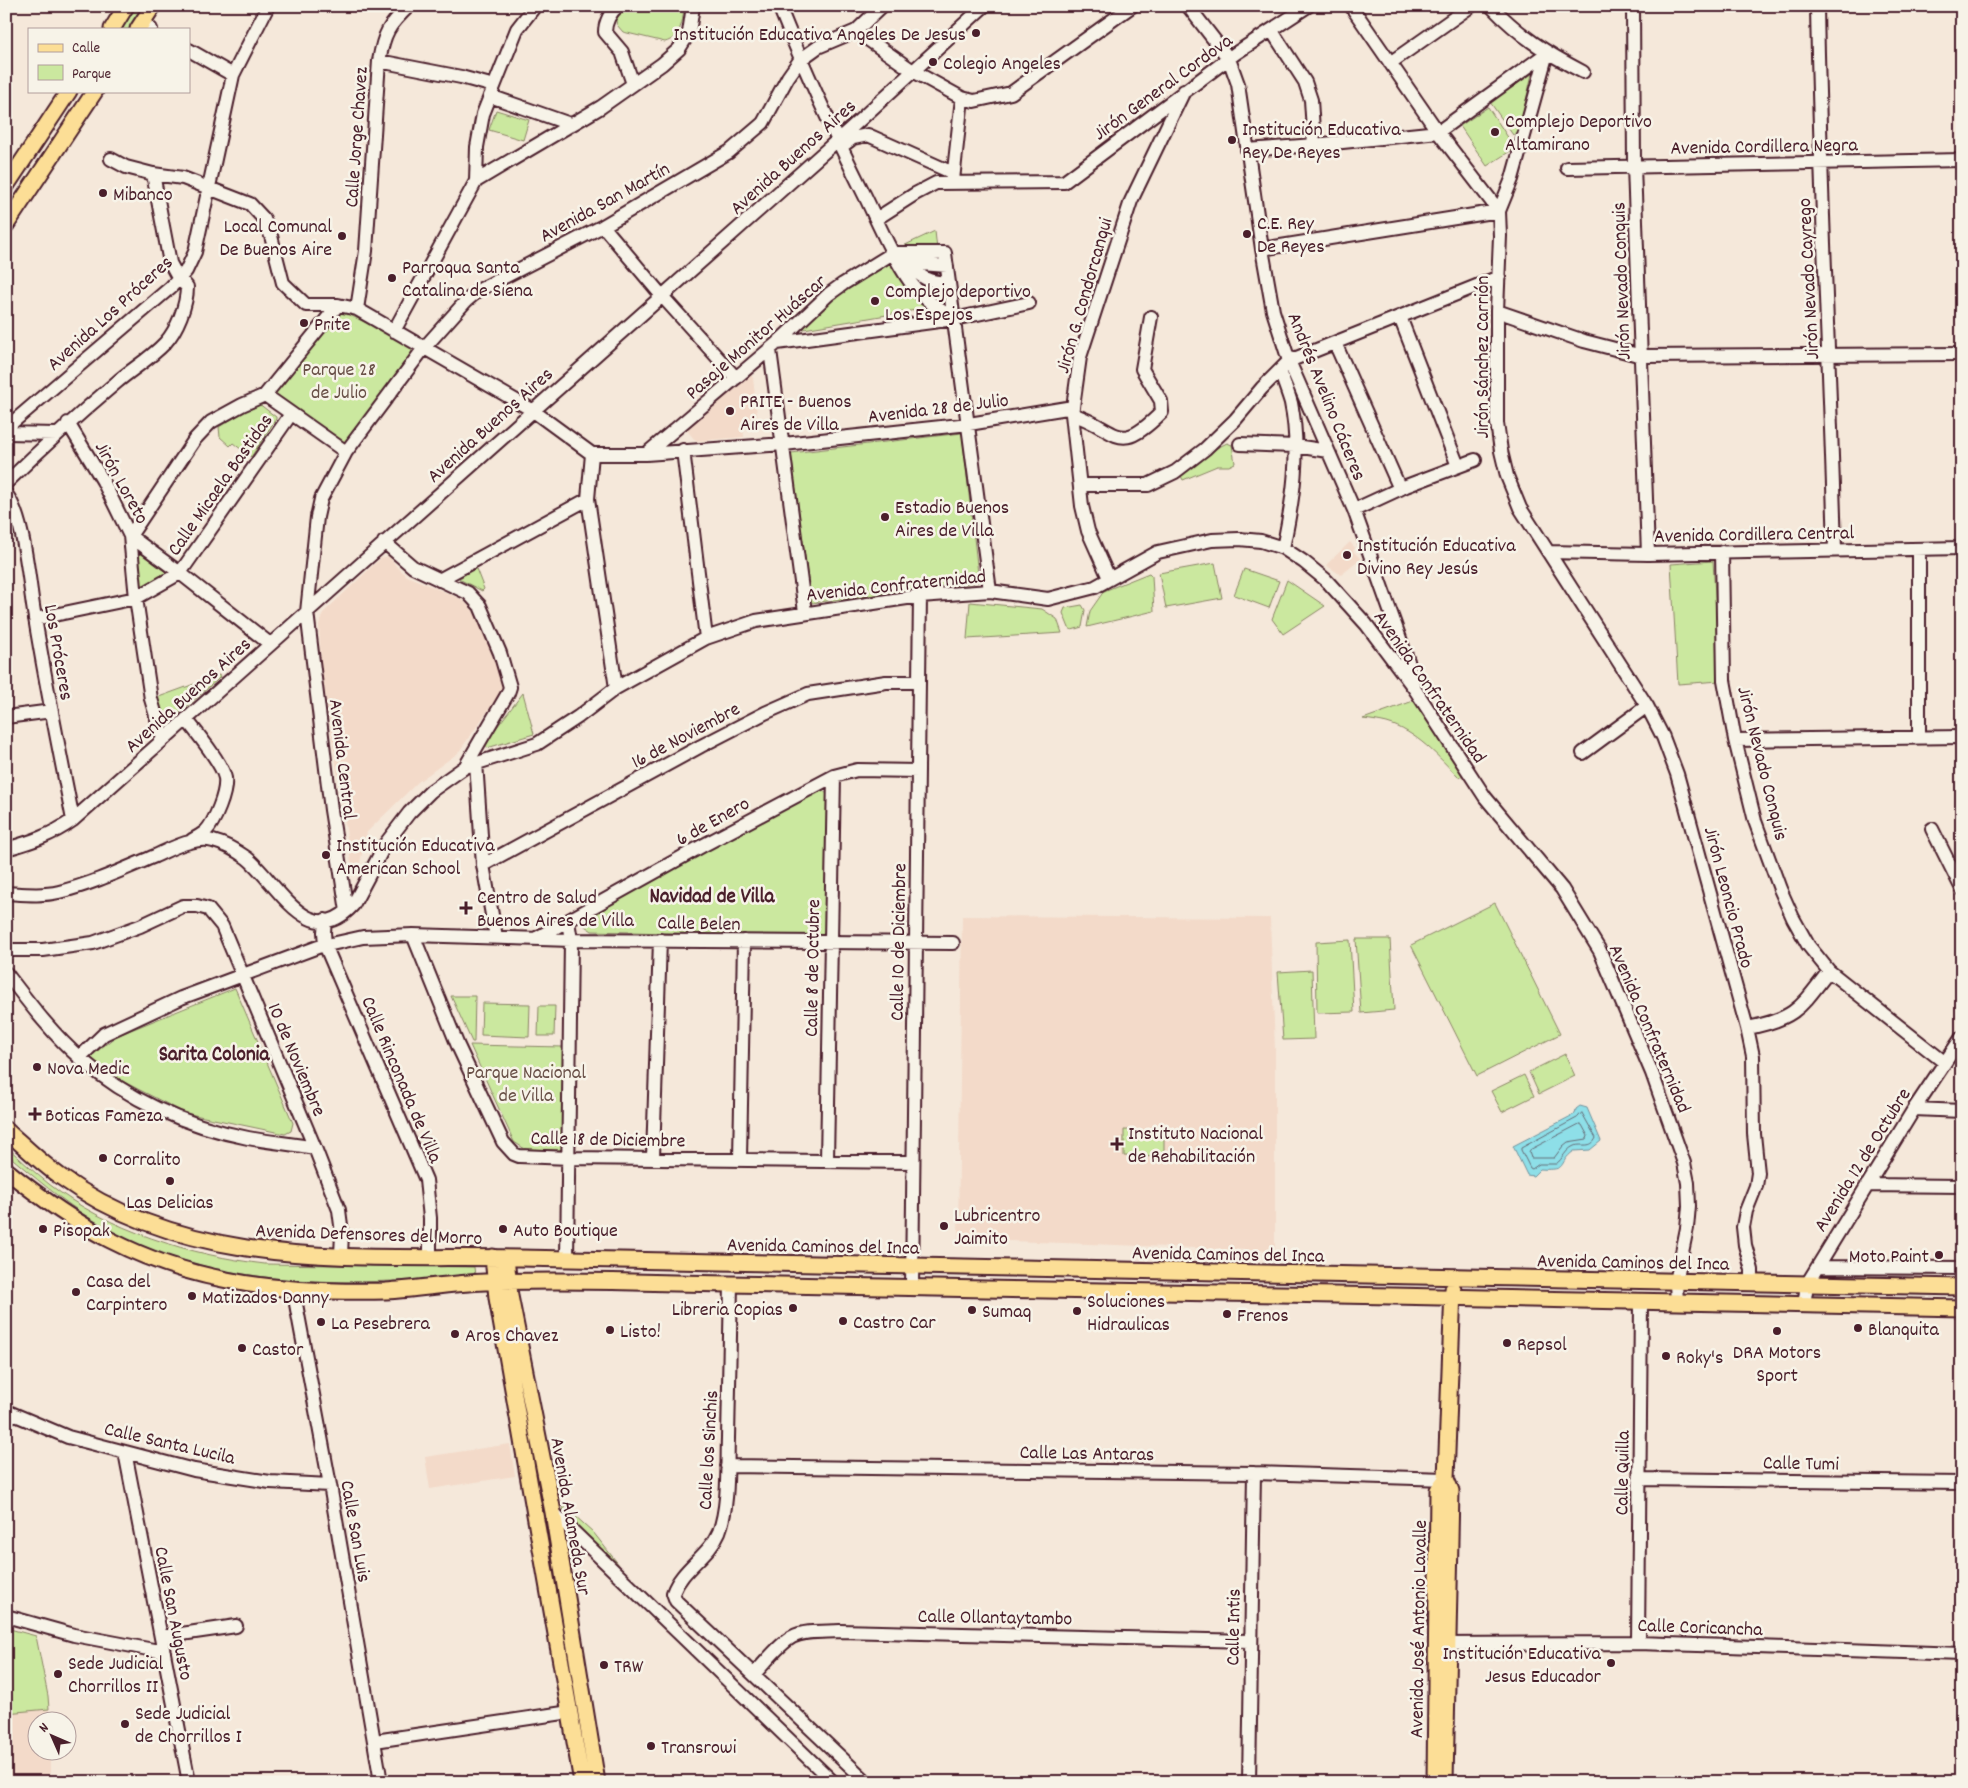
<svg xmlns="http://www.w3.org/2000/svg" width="1968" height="1788" viewBox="0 0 1968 1788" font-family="Dekko,sans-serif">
	<rect width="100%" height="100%" fill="#f5e8da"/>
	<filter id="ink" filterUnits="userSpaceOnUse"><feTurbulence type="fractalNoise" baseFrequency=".02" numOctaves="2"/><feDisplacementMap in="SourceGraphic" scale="10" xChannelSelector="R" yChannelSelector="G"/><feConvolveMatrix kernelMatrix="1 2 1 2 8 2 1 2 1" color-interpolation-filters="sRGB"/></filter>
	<g filter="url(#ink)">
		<path fill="#f3dac9" d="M749 372 753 378 758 423 743 425 744 437 698 441 694 439 686 429 688 426Z
			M1350 542 1355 548 1353 551 1361 559 1341 575 1326 565Z
			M389 556 396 566 407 576 461 599 471 608 480 620 504 688 458 753 418 782 367 832 357 875H353L321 666 319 625 323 613 381 558Z
			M962 916 1270 918 1275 1050V1251L958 1239Z
			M510 1444 515 1476 430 1489 425 1457Z
			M49 1709V1720H38V1750L50 1751V1782H6V1712Z"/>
		<path fill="#cbe89f" stroke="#8a8465" d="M134 6H146L131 29H119Z
			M621 6H683C685 19 679 39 665 42L623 32 617 25 615 17Z
			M1532 74 1519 131 1513 135 1490 102Z
			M1488 107 1515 148 1487 166 1460 126Z
			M496 110 529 120 523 140 489 130Z
			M935 231 937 250 901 247Z
			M888 263 892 265 904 285 928 308 804 329 801 327 838 294Z
			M915 276 922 284C926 285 932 284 935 285 943 288 944 299 942 305L918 287Z
			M340 313H346L407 343 411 347 412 352 348 442 343 443 274 395 275 391Z
			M258 403 276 417V419L251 457 233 443 230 446 220 437 219 427Z
			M962 433 979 582 811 603 791 453Z
			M1227 443 1232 445 1235 463 1229 466H1217L1183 480 1181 476 1185 472 1215 449Z
			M135 549 167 573 142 587Z
			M1713 561 1720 681 1678 684 1671 564Z
			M1215 563 1222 598 1166 608 1159 573Z
			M475 566 484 589 482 591 459 579Z
			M1244 569 1279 581 1269 608 1234 595Z
			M1149 573 1152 576 1154 611 1087 627 1090 611 1104 591Z
			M1287 580 1325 606 1283 634 1272 619Z
			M970 602 1042 609 1057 619 1062 633 967 639Z
			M1082 605 1085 610 1082 627 1072 630 1069 628 1063 613 1065 608Z
			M219 675 220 677 218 679 167 724 161 721 156 698Z
			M523 693 534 734 487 748 484 744Z
			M1416 700 1465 773 1459 778C1439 757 1416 731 1387 723 1379 721 1371 720 1363 719Z
			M820 788 827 794 826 931 820 937 592 931 582 924 583 917Z
			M1495 903 1560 1034 1477 1076 1411 945Z
			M1356 939H1390L1394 1010 1361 1013Z
			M1350 940 1354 1012 1317 1013 1316 942Z
			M1312 970 1314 1039 1283 1040 1278 972Z
			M235 988 293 1123 291 1131 285 1134 185 1113 128 1084 106 1071 90 1057 116 1036Z
			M451 996H475L474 1042H472Z
			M482 1003 530 1004 529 1037 481 1035Z
			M539 1006H555L554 1036H538Z
			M470 1045 563 1047 562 1150 525 1149 514 1142Z
			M1565 1054 1575 1076 1539 1094 1529 1072Z
			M1524 1075 1534 1096 1502 1112 1491 1091Z
			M1124 1130 1164 1131V1157L1124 1156Z
			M6 1146C20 1159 34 1172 49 1184 107 1230 193 1256 265 1264L474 1267 475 1276C345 1286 209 1291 94 1221 62 1201 34 1177 6 1153Z
			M564 1506 593 1532 627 1575 563 1513Z
			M6 1628 36 1636 48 1696 49 1709 6 1713Z"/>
		<path fill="#8edfe8" stroke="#73929c" d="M1580 1106 1587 1108 1601 1141 1590 1150 1574 1151C1556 1164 1570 1171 1540 1169L1533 1176 1527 1175 1513 1146 1575 1114 1576 1109Z"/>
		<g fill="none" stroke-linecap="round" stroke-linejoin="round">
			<path stroke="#656c77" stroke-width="1" d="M1582 1113 1596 1138C1591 1149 1583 1143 1574 1146 1565 1150 1563 1159 1556 1164H1539L1532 1169 1530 1168 1521 1150V1148L1577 1118Z
				M1580 1124 1582 1125 1588 1136 1587 1139 1568 1142 1563 1146 1554 1158H1531L1529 1152 1530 1150Z"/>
			<g stroke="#4a1f2b" stroke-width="16">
				<path id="minor" d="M618 6C610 12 605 23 605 32L622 52 633 84
					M779 6C805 71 834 134 865 196 879 225 892 256 911 283 922 298 939 309 954 319
					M1188 6 1229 59 1238 84 1262 249 1273 311 1289 361 1354 510 1408 661 1413 683
					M1351 6 1438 132 1499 211
					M1491 6C1520 36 1546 53 1583 72
					M1633 6 1634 166 1648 554
					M1817 6C1820 187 1830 368 1835 550
					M142 23 151 29
					M856 31 913 71 962 98 974 101 1011 93 1132 6
					M1272 31 1305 82 1311 100 1314 145
					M189 50 233 75
					M1547 53 1512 179 1499 211 1500 236 1497 311V423L1501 451 1507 476 1520 508 1647 706 1663 737 1677 774 1747 1028 1753 1056 1754 1134 1758 1173 1756 1186 1746 1211 1743 1227 1745 1245 1752 1270V1283
					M379 61 461 77 494 86
					M1390 63 1471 6
					M490 96 570 124
					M841 147 853 138 868 135 953 173
					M1247 150 1314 145 1438 132 1547 53
					M111 159 126 167 153 174 183 178 250 204 264 219 271 236 283 283 306 305H338L357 309 532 410 592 454H646L784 444 969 424 1073 407
					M1567 168 1962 160
					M953 180 962 98
					M476 181 601 107 662 64 679 49 689 33 693 6
					M876 219 915 194 936 183 1064 182 1236 53 1308 6
					M603 226 662 296 736 378
					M1262 249 1499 211
					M893 253H945L990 591
					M895 254 908 263 947 266
					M908 263C921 279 929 282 949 283
					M357 309 366 251 379 61C384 33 388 26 409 6
					M1497 311 1584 341 1642 356 1962 354
					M1400 317 1458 466
					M394 331 476 181 477 147 483 114 517 29 535 6
					M777 343 954 319 1029 303
					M1335 343 1400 489
					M770 350 805 612
					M1280 370C1283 381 1288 392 1291 403 1301 451 1293 501 1283 548
					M265 395 346 452
					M1072 414C1120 430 1117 457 1162 412L1161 401 1142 369 1151 317
					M68 423 103 481 130 536 180 573 270 644
					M6 428 171 287 186 271 195 252 233 75 268 6
					M6 433 57 434
					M1240 444 1295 446 1328 451
					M683 450 706 638
					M592 454 588 499 616 688
					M646 454 777 343 829 294 843 284 893 253
					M6 483C42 448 79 414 117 382 132 369 151 358 165 343 177 330 187 305 187 287L176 274 170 263 153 174
					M1080 485H1148L1175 472 1205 449 1235 420 1262 388 1289 361 1499 277
					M6 494C25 518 29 586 35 618 46 686 60 753 73 820
					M1354 510 1406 486 1475 460
					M384 542 413 567 468 593 480 606 500 653 510 687 508 693 465 767
					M1548 552 1648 554 1962 548
					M1722 552 1724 680 1735 740 1755 821 1780 889 1793 918 1808 945 1829 971 1944 1062
					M1109 578 1088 531 1082 506 1072 414 1080 357 1131 201 1184 91
					M439 580 588 499
					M35 619 136 598 180 573 291 414
					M6 717 52 711
					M186 719C196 732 222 763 225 778 227 792 215 822 205 832 201 835 196 838 192 840
					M1919 738V549
					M163 739 151 699 136 598 130 536 195 439 211 422 242 405 265 395 338 305
					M1735 740 1962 737
					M1583 753 1647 706
					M476 762 483 865 496 937
					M1932 829 1962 889
					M6 849C31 842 52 835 73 820L850 129 984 6
					M483 865 701 746 765 713 808 694 886 682H919
					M6 893C24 894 42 896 59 892 92 884 124 869 155 856 166 851 179 844 190 842 197 840 207 839 213 841 225 844 237 851 247 858 277 882 309 953 353 905L386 843 409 813 431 791 465 767 537 744 578 717 616 688 706 638 756 621 920 596 990 591 1048 599 1095 587 1158 552 1212 540 1239 539 1261 541 1283 548 1304 562 1326 580 1366 624 1414 688 1485 797 1562 889 1600 951 1652 1073 1684 1163 1688 1183 1689 1206 1687 1228 1676 1282 1677 1303
					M347 911 331 810 307 612 317 517 321 499 346 452 424 348 466 301 479 290 603 226 729 152 763 123 788 77 800 60 818 47 856 31 882 6
					M325 920 324 932 325 945 426 1180 430 1218V1257
					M413 935 458 1046 503 1142 514 1154 519 1156 570 1158 913 1162
					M535 939 702 846 834 776 857 770 918 771
					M6 950H43L93 943 140 926 183 906H197L208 909 222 926 315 1148 339 1210 342 1233 341 1255
					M6 973C29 1003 53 1035 81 1059 128 1100 187 1126 248 1138 270 1142 293 1144 315 1148
					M1747 1028C1796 1019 1801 1007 1829 971
					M79 1058 104 1034 181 998 318 947 363 937 413 935 571 940 953 943
					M1914 1109 1962 1111
					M653 1158 660 940
					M740 1159 744 941
					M827 1160 834 776
					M1867 1185 1962 1186
					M567 1259 571 940 568 921
					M1818 1267 1962 1268
					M731 1284C730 1335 729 1387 728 1438 727 1466 729 1506 719 1532 709 1556 682 1568 673 1593L676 1601 867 1782
					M912 1287 920 596
					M293 1288 330 1485 381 1782
					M1804 1306 1807 1284 1914 1109 1962 1037
					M6 1411 68 1437 194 1470 270 1482 330 1485
					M125 1452 189 1782
					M727 1466 1254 1473 1446 1479
					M1639 1479 1962 1483
					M553 1512 833 1782
					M6 1616 74 1635 164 1652
					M161 1637 236 1626
					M1638 1643 1641 1302
					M1439 1644 1638 1643 1962 1654
					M754 1674C766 1662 778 1645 792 1637 805 1630 825 1632 840 1631L1250 1641
					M375 1741 570 1712
					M1249 1782 1254 1473"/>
			</g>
			<g stroke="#4a1f2b" stroke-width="19">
				<path id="major" d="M112 29 126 6
					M138 29 153 6
					M6 186 69 91
					M6 225 95 91
					M6 1130C24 1146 41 1163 61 1177 194 1273 366 1255 520 1258L1962 1287
					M6 1170C75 1226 139 1263 227 1280 275 1290 336 1292 386 1291 419 1289 452 1283 485 1282 548 1280 612 1281 675 1283 914 1289 1154 1291 1393 1296 1583 1299 1772 1305 1962 1308
					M493 1257 497 1298 582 1782
					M506 1258 510 1296 553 1512 597 1782
					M1435 1782 1438 1490 1446 1479
					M1445 1782 1451 1491 1446 1479 1453 1289"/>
			</g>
			<use href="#minor" stroke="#f7f3e8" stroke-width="12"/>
			<use href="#major" stroke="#fcde96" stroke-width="15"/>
		</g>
	</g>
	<g fill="#4a1f2b" stroke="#f7f3e8" stroke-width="2">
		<circle cx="976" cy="33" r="5"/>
		<circle cx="933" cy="62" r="5"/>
		<circle cx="1495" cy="132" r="5"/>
		<circle cx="1232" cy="140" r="5"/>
		<circle cx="103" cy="193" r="5"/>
		<circle cx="1247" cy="234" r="5"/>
		<circle cx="342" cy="236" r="5"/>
		<circle cx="392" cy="278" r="5"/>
		<circle cx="875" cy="301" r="5"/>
		<circle cx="304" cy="323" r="5"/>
		<circle cx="730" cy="411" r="5"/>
		<circle cx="885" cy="517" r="5"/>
		<circle cx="1347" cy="555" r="5"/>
		<circle cx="326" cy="855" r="5"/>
		<path d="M463.5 900.5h5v5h5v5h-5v5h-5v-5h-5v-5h5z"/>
		<circle cx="37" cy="1067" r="5"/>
		<path d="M32.5 1106.5h5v5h5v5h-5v5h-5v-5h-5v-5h5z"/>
		<path d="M1114.5 1136.5h5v5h5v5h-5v5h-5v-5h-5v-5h5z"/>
		<circle cx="103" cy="1158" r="5"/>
		<circle cx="170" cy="1181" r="5"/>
		<circle cx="944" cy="1226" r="5"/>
		<circle cx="43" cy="1229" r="5"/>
		<circle cx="503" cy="1229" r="5"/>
		<circle cx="1939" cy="1255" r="5"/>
		<circle cx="76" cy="1292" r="5"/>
		<circle cx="192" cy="1296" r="5"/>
		<circle cx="793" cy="1308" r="5"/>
		<circle cx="972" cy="1310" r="5"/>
		<circle cx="1077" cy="1311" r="5"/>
		<circle cx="1227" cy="1314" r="5"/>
		<circle cx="843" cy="1321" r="5"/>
		<circle cx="321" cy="1322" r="5"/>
		<circle cx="1858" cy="1328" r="5"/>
		<circle cx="610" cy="1330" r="5"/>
		<circle cx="1777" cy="1331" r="5"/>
		<circle cx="455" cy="1334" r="5"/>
		<circle cx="1507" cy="1343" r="5"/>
		<circle cx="242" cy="1348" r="5"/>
		<circle cx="1666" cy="1356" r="5"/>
		<circle cx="1611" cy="1663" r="5"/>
		<circle cx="604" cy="1665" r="5"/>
		<circle cx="58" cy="1674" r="5"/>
		<circle cx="125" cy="1724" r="5"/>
		<circle cx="651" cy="1746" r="5"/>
	</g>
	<g text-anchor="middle" stroke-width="5" stroke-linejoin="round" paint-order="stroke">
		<g font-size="20" fill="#4a1f2b" stroke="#f7f3e8" text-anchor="start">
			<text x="966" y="40" text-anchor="end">Institución Educativa Angeles De Jesus</text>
			<text x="943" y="69">Colegio Angeles</text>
			<text x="1505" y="127">Complejo Deportivo<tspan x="1505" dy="23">Altamirano</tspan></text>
			<text x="1242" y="135">Institución Educativa<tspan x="1242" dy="23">Rey De Reyes</tspan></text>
			<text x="113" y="200">Mibanco</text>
			<text x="1257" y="229">C.E. Rey<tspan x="1257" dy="23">De Reyes</tspan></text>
			<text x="332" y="232" text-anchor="end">Local Comunal<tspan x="332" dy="23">De Buenos Aire</tspan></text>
			<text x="402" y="273">Parroqua Santa<tspan x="402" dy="23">Catalina de Siena</tspan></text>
			<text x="885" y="297">Complejo deportivo<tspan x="885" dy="23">Los Espejos</tspan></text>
			<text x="314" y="330">Prite</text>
			<text x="740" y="407">PRITE - Buenos<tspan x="740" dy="23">Aires de Villa</tspan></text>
			<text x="895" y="513">Estadio Buenos<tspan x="895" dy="23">Aires de Villa</tspan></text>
			<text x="1357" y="551">Institución Educativa<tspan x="1357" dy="23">Divino Rey Jesús</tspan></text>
			<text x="336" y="851">Institución Educativa<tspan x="336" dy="23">American School</tspan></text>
			<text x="477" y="903">Centro de Salud<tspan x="477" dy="23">Buenos Aires de Villa</tspan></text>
			<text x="47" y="1074">Nova Medic</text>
			<text x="45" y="1121">Boticas Fameza</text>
			<text x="1128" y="1139">Instituto Nacional<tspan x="1128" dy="23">de Rehabilitación</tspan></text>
			<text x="113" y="1165">Corralito</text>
			<text x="170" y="1208" text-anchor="middle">Las Delicias</text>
			<text x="954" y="1221">Lubricentro<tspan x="954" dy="23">Jaimito</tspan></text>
			<text x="53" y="1236">Pisopak</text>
			<text x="513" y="1236">Auto Boutique</text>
			<text x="1929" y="1262" text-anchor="end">Moto Paint</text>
			<text x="86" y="1287">Casa del<tspan x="86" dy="23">Carpintero</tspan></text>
			<text x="202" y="1303">Matizados Danny</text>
			<text x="1087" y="1307">Soluciones<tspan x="1087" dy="23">Hidraulicas</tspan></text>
			<text x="783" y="1315" text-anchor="end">Libreria Copias</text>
			<text x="982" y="1317">Sumaq</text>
			<text x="1237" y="1321">Frenos</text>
			<text x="853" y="1328">Castro Car</text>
			<text x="331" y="1329">La Pesebrera</text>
			<text x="1868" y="1335">Blanquita</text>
			<text x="620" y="1337">Listo!</text>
			<text x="465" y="1341">Aros Chavez</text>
			<text x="1517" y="1350">Repsol</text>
			<text x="252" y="1355">Castor</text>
			<text x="1777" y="1358" text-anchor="middle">DRA Motors<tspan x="1777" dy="23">Sport</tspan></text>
			<text x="1676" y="1363">Roky's</text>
			<text x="1601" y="1659" text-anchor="end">Institución Educativa<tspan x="1601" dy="23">Jesus Educador</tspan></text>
			<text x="68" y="1669">Sede Judicial<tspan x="68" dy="23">Chorrillos II</tspan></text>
			<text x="614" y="1672">TRW</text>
			<text x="135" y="1719">Sede Judicial<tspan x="135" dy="23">de Chorrillos I</tspan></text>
			<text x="661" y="1753">Transrowi</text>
		</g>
		<g font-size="20" fill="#4a1f2b" stroke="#f7f3e8">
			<text transform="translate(1162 86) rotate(-36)" y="7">Jirón General Cordova</text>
			<text transform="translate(355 137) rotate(-86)" y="7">Calle Jorge Chavez</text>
			<text transform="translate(1764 145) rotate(-1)" y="7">Avenida Cordillera Negra</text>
			<text transform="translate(792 156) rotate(-42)" y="7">Avenida Buenos Aires</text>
			<text transform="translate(604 201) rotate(-29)" y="7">Avenida San Martín</text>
			<text transform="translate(1807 279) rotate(-93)" y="7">Jirón Nevado Cayrego</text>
			<text transform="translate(1620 281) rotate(-92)" y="7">Jirón Nevado Conquis</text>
			<text transform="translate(1083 295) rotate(-74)" y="7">Jirón G. Condorcanqui</text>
			<text transform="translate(109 312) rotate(-42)" y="7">Avenida Los Próceres</text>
			<text transform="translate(755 336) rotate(-41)" y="7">Pasaje Monitor Huáscar</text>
			<text transform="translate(1481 357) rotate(-90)" y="7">Jirón Sánchez Carrión</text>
			<text transform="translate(1328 396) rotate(68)" y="7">Andrés Avelino Cáceres</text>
			<text transform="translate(938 407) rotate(-7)" y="7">Avenida 28 de Julio</text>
			<text transform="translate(489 424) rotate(-42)" y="7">Avenida Buenos Aires</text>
			<text transform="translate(123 482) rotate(61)" y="7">Jirón Loreto</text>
			<text transform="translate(219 484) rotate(-55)" y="7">Calle Micaela Bastidas</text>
			<text transform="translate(1754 533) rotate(-1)" y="7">Avenida Cordillera Central</text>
			<text transform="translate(896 584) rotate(-6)" y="7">Avenida Confraternidad</text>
			<text transform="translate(60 652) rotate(80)" y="7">Los Próceres</text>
			<text transform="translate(1431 686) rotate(55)" y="7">Avenida Confraternidad</text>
			<text transform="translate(187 694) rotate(-42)" y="7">Avenida Buenos Aires</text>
			<text transform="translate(685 734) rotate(-28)" y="7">16 de Noviembre</text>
			<text transform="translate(344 759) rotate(83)" y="7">Avenida Central</text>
			<text transform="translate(1764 763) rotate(76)" y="7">Jirón Nevado Conquis</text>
			<text transform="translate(712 820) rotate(-29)" y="7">6 de Enero</text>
			<text transform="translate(1730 897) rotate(75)" y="7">Jirón Leoncio Prado</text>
			<text transform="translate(699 922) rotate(1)" y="7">Calle Belen</text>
			<text transform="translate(897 942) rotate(-89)" y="7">Calle 10 de Diciembre</text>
			<text transform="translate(811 968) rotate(-89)" y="7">Calle 8 de Octubre</text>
			<text transform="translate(1651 1028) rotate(67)" y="7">Avenida Confraternidad</text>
			<text transform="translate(298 1059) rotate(67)" y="7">10 de Noviembre</text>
			<text transform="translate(403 1079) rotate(67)" y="7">Calle Rinconada de Villa</text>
			<text transform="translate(608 1138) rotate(1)" y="7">Calle 18 de Diciembre</text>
			<text transform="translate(1861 1159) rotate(-58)" y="7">Avenida 12 de Octubre</text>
			<text transform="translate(369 1233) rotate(2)" y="7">Avenida Defensores del Morro</text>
			<text transform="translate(823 1245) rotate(1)" y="7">Avenida Caminos del Inca</text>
			<text transform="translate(1228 1253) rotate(1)" y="7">Avenida Caminos del Inca</text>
			<text transform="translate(1633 1261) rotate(1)" y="7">Avenida Caminos del Inca</text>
			<text transform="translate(170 1442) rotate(13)" y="7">Calle Santa Lucila</text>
			<text transform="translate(707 1450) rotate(-87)" y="7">Calle los Sinchis</text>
			<text transform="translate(1087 1452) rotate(1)" y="7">Calle Las Antaras</text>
			<text transform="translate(1801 1462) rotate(1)" y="7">Calle Tumi</text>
			<text transform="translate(1621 1473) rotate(-89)" y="7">Calle Quilla</text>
			<text transform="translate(572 1516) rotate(80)" y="7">Avenida Alameda Sur</text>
			<text transform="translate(357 1531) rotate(80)" y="7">Calle San Luis</text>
			<text transform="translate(175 1613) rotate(79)" y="7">Calle San Augusto</text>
			<text transform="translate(995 1616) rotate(1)" y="7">Calle Ollantaytambo</text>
			<text transform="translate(1700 1626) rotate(2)" y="7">Calle Coricancha</text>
			<text transform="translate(1232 1627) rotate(-89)" y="7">Calle Intis</text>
			<text transform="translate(1417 1629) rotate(-89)" y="7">Avenida José Antonio Lavalle</text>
		</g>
		<g font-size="20" fill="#6a5148" stroke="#f7f3e8">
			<text x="339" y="375">Parque 28<tspan x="339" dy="23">de Julio</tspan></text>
			<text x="526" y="1078">Parque Nacional<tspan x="526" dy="23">de Villa</tspan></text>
		</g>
		<g font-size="21" font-weight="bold" fill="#4a1f2b" stroke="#f7f3e8">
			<text x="712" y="902">Navidad de Villa</text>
			<text x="214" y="1060">Sarita Colonia</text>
		</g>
	</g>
	<rect width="1968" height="1788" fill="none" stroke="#f7f3e8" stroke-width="25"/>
	<rect x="12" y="12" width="1943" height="1763" fill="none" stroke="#4a1f2b" stroke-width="2" filter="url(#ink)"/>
	<rect x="28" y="28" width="162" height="65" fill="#f7f3e8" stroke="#b29e9c"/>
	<rect x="38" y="44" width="25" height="8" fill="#fcde96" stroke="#b29e9c"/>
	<text x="72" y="52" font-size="15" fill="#4a1f2b">Calle</text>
	<rect x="38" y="65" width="25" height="15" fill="#cbe89f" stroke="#b29e9c"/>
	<text x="72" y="78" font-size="15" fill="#4a1f2b">Parque</text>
	<g transform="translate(52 1736) rotate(315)"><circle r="24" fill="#f7f3e8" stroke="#b29e9c"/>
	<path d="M0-4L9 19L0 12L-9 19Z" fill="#4a1f2b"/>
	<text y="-8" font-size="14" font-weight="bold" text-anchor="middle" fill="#4a1f2b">N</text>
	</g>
</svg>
